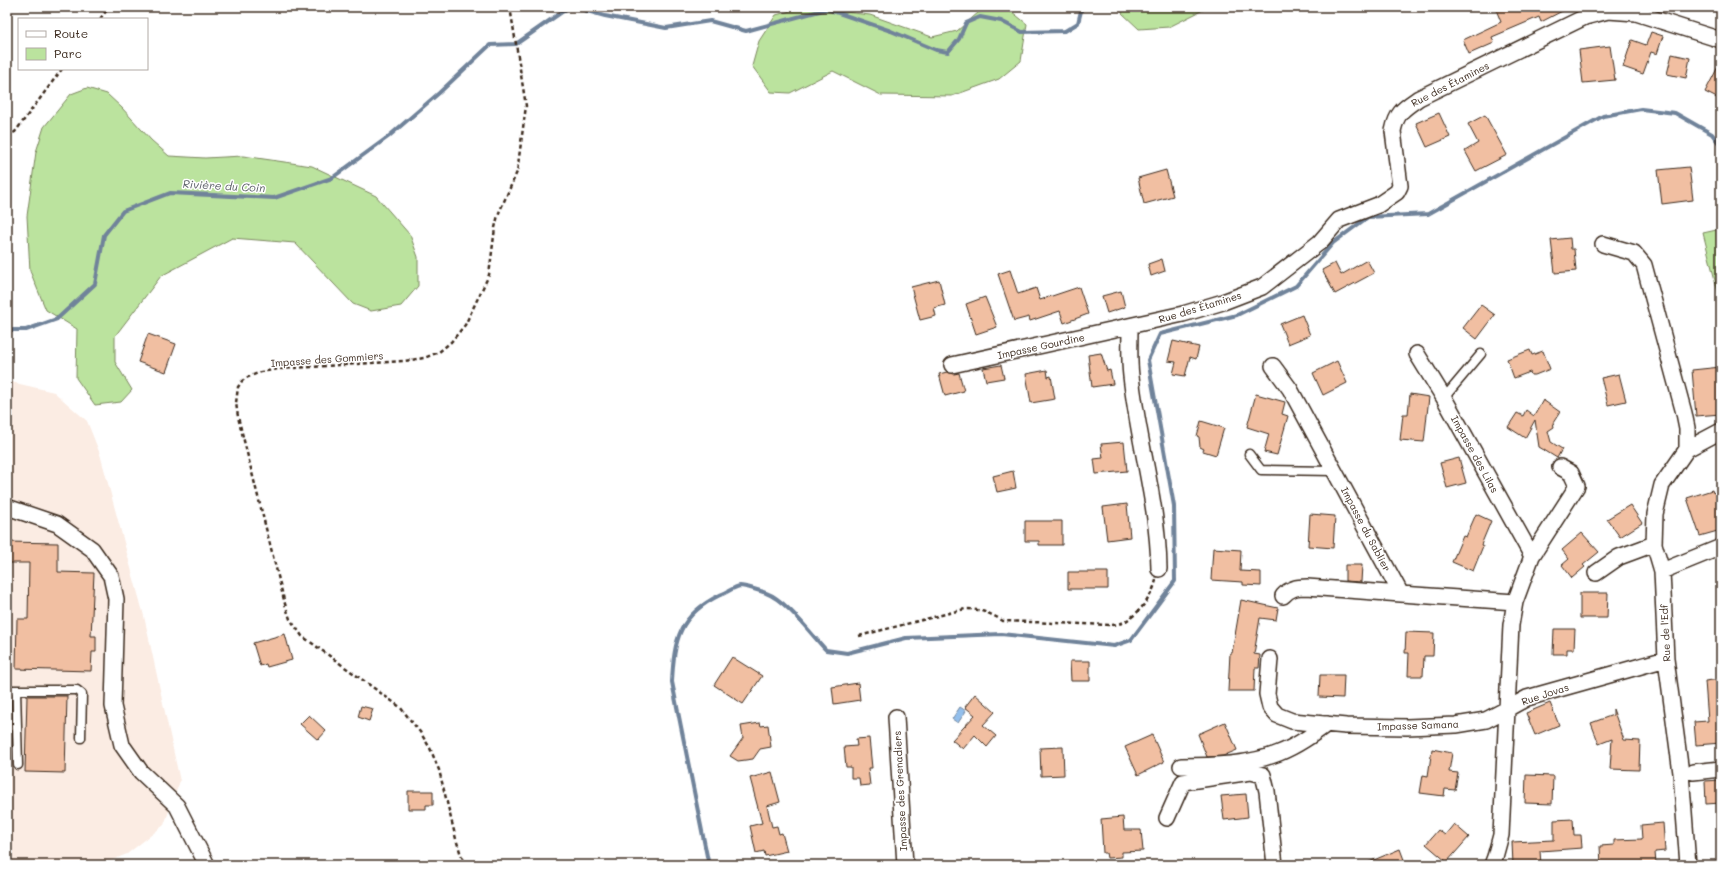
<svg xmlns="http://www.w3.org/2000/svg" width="1728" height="872" viewBox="0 0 1728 872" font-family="Mali,sans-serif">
	<rect width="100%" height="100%" fill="#fff"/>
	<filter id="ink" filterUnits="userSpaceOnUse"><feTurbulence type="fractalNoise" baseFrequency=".025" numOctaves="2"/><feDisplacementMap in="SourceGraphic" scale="8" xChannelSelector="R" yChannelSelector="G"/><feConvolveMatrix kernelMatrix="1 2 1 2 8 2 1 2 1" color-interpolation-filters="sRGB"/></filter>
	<g filter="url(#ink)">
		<path fill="#fbece3" d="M7 381 54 392 87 421 100 454 144 616 180 781 164 825 127 854 100 865H7Z"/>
		<path fill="#bbe39e" stroke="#7b865e" d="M805 7 870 15 932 37 957 31 979 12 1006 7 1027 24 1021 61 999 79 952 96 881 95 833 71 790 93 771 92 752 66 759 41 776 15Z
			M1122 7H1209L1169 27 1139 29 1122 13Z
			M87 88 107 94 122 108 151 140 169 156 205 158 243 156 312 166 376 196 410 235 418 257V286L401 306 371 311 353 304 295 243 232 238 161 276 115 336V362L132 390 121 402 95 405 76 378 77 329 46 310 30 271 27 216 36 152 44 127 71 94Z
			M1721 229V304L1703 233Z"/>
		<path fill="#93bfec" stroke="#70839a" d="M960 707 966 711 958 723 952 719Z"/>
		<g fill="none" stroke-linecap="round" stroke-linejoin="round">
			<path stroke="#70839a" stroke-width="4" d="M573 7 605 16 666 28 710 21 746 31 827 9 891 31 936 50 948 52 959 39 966 23 980 17 1001 21 1022 32 1065 31 1078 23 1082 7
				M7 330H26L57 319 95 284 104 235 123 211 170 193 274 198 332 178 388 137 439 93 490 45 516 44 569 7
				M707 865 708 861 672 682C674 639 679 615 720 595 726 593 734 587 740 586 745 586 761 591 766 593 786 600 811 634 826 650L847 653 906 638 1001 634 1114 646 1131 640 1175 581 1174 506 1148 360 1160 334 1237 315 1296 286 1333 243 1368 217 1428 214 1603 116 1641 109 1675 113 1712 134 1721 146"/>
		</g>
		<path fill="#f1bfa2" stroke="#3b2a1e" d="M1495 7H1570L1541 22 1539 17 1492 37 1494 43 1469 54 1463 40 1501 22Z
			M1651 32 1663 36 1657 54 1651 52 1643 74 1623 67 1632 40 1646 45Z
			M1610 46 1615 80 1583 83 1579 50Z
			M1672 54 1690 58 1686 78 1667 74Z
			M1721 61V100L1705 92Z
			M1439 113 1450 137 1427 147 1416 123Z
			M1485 115 1507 155 1476 171 1465 151 1478 143 1468 124Z
			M1689 167 1693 200 1662 204 1658 170Z
			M1166 170 1173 196 1144 204 1138 178Z
			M1570 238 1571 249H1574L1576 271 1555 273 1551 240Z
			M1162 259 1165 271 1151 276 1148 264Z
			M1367 260 1374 273 1335 294 1322 270 1335 263 1341 275Z
			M1010 270 1018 294 1036 288 1040 300 1079 287 1088 314 1064 323 1060 311 1030 321 1029 317 1014 321 998 274Z
			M939 280 945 305 934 308 936 316 920 320 911 287Z
			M1121 291 1125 307 1107 313 1102 296Z
			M985 297 997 327 976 334 966 304Z
			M1481 305 1495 315 1477 339 1463 328Z
			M1302 315 1310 335 1288 344 1280 324Z
			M148 334 176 344 166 372 138 362Z
			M1173 341 1199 347 1196 359 1190 357 1185 376 1173 374 1176 362 1168 361Z
			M1530 350 1532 355 1543 351 1550 369 1535 375H1531L1530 372 1514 378 1507 359Z
			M1101 353 1107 371 1110 370 1113 384 1092 387 1088 355Z
			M1337 361 1347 383 1323 395 1313 373Z
			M1001 365 1004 378 986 381 983 368Z
			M1721 367V414L1696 416 1692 370Z
			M1047 370 1048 377 1051 376 1055 399 1031 403 1026 374Z
			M947 372 954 374 959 373 964 391 945 396 939 374Z
			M1619 374 1626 401 1608 405 1601 378Z
			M1256 394 1285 402 1282 414 1288 416 1277 455 1264 452 1269 434 1247 427Z
			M1410 394 1429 397 1424 442 1400 440 1403 414H1408Z
			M1543 400 1560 412 1553 423 1554 427 1548 431 1551 442 1562 449 1557 458 1539 447 1535 420 1525 438 1508 427 1517 413 1523 416 1526 410 1534 416Z
			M1201 421 1224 428 1216 455 1203 451 1204 449 1200 447 1199 437 1197 436Z
			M1124 442 1127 471 1096 474 1094 459 1103 458 1101 444Z
			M1459 458 1466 483 1447 488 1440 463Z
			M1013 471 1016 488 997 492 993 476Z
			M1721 489V530L1700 536 1687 498 1712 490 1713 493Z
			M1127 504 1130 537 1107 540 1103 507Z
			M1630 505 1642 523 1620 537 1607 519Z
			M1310 514 1335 516 1333 548 1308 546Z
			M1476 514 1491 521 1481 545 1483 546 1473 571 1452 562 1463 536 1466 537Z
			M1025 521H1062V545H1039V541H1025Z
			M1582 533 1599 552 1583 565 1585 567 1572 578 1562 565 1569 559 1562 550Z
			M7 542 58 543V572L94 573 91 636H96V652H92L91 671 16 669 17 619H28L29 563H7Z
			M1213 548 1241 550 1240 571 1261 572V586L1243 585V582L1211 580Z
			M1345 565H1362L1361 582 1345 581Z
			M1068 572H1108V589H1068Z
			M1580 593H1608L1607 618H1580Z
			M1241 600 1278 608 1276 620 1260 618 1254 654 1260 655 1259 668H1255L1254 691H1228L1230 653H1232Z
			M1554 629H1575L1574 649H1567V654H1553Z
			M1406 632 1434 633 1433 656H1424L1423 676H1408L1409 653H1405Z
			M285 634 292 660 267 667 266 664 260 666 253 643Z
			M732 657 762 676 743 704 714 685Z
			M1070 661H1090V681H1071Z
			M1320 675H1344L1343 698 1319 697Z
			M1721 679V743L1696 745 1694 722 1708 721 1705 681Z
			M858 683 860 700 834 704 832 687Z
			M975 694 995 712 983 725 996 736 987 747 975 735 963 749 952 740 975 715 965 707Z
			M27 696H67L65 773 25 772Z
			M1550 703 1559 725 1535 735 1526 713Z
			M361 706 373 709 369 721 358 717Z
			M1613 709 1624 740 1640 741 1639 770 1610 769 1612 739 1599 744 1591 723 1613 715Z
			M309 715 326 731 318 740 300 724Z
			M1225 722 1237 750 1223 756 1207 757 1198 734Z
			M760 723 761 726 768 725 771 747 760 749 753 759 738 761 730 756 743 738 741 726Z
			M1152 735 1164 762 1138 775 1125 747Z
			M869 738 872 768H868L870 785 860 786 859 778H851V767H846L844 747 857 746 856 739Z
			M1063 747 1064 775 1041 776 1040 748Z
			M1432 749 1452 753 1449 772 1458 773 1455 790 1445 789 1444 796 1420 793 1423 775 1428 776Z
			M772 772 780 802 767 806 772 827 777 826 779 834 782 833 787 851 765 856 764 851 756 853 750 826 762 823 750 778Z
			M1526 775 1553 776 1552 804 1525 803Z
			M1721 780V803L1706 804 1705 781Z
			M408 791H433V805H426V809H408Z
			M1246 794 1248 817 1224 820 1221 796Z
			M1123 817 1124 830H1141L1143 851 1122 852V857L1107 858 1106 853H1103L1101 819Z
			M1573 819 1574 835H1581L1582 848 1540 851 1541 865H1513L1512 842 1554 840V820Z
			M1663 823 1665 851 1655 852 1656 864 1601 865 1600 846 1614 845V840L1642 839 1641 825Z
			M1454 824 1469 837 1447 862 1426 844 1438 830 1445 835Z
			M1400 849 1406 865H1362Z"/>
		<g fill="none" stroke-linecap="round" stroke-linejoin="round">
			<g stroke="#3b2a1e" stroke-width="11">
				<path id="lane" d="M1444 398 1481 354
					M1249 454 1261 470 1335 471
					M7 690H77L82 694 81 738
					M16 690 18 765"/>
			</g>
			<g stroke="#3b2a1e" stroke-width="18">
				<path id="street" d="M1603 244 1634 253 1644 265 1684 413 1687 428V449
					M1130 327C1130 343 1129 360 1131 376 1138 441 1158 503 1159 569
					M1417 354 1444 398 1532 556
					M952 365 1183 314 1223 302 1262 287 1320 242 1339 220 1378 205 1397 192 1400 186 1393 131C1397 112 1403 109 1419 98L1585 17 1608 11 1636 13 1721 40
					M1273 366 1290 389 1401 594 1515 602
					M7 507 57 524 92 549 111 576 116 599 113 706 122 745 141 772 177 806 207 865
					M1662 571 1721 547
					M1596 573 1619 557 1654 544
					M1283 596C1290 588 1297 587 1307 587L1401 594
					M1270 659 1267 694 1270 707 1277 715 1292 721 1346 726 1407 727 1456 725 1486 720 1507 709 1511 625 1515 602 1532 556 1577 486 1571 473 1560 467
					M896 717 905 865
					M1181 766C1212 766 1249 765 1279 753 1297 746 1312 735 1327 724
					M1693 772 1721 769
					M1167 818 1183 782 1251 772 1263 775 1267 791 1275 865
					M1492 865 1495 857 1501 835 1507 709 1527 698 1666 659
					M1688 865 1681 773 1666 659 1662 571 1654 544 1655 514 1662 485 1687 449 1721 431"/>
			</g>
			<path stroke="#3b2a1e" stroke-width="2.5" stroke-dasharray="4 3" stroke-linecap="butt" d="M100 19 109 7
				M7 136 15 132 62 69
				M859 636 965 609C980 609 990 613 1003 621L1109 625C1114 625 1120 624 1124 622 1139 614 1152 597 1156 580
				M466 865 461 855 456 839 439 770 430 748 420 732 400 707 302 636 290 619 285 604 238 417 236 403 238 387 242 381 248 377 261 372 279 369 404 361 424 358 439 352 451 342 465 325 489 275 495 228 498 215 517 172 526 106 510 7"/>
			<use href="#lane" stroke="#fff" stroke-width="8"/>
			<use href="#street" stroke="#fff" stroke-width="15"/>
		</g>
	</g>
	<g text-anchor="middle" stroke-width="3" stroke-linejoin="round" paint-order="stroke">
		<g font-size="10" fill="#3b2a1e" stroke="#fff">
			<text transform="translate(1450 84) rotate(-27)" y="4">Rue des Étamines</text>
			<text transform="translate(1200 307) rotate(-17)" y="4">Rue des Étamines</text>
			<text transform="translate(1041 346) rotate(-12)" y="4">Impasse Gourdine</text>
			<text transform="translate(327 359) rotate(-4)" y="4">Impasse des Gommiers</text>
			<text transform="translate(1475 454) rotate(61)" y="4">Impasse des Lilas</text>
			<text transform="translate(1366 529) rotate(62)" y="4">Impasse du Sablier</text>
			<text transform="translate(1665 633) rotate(-93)" y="4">Rue de l'Edf</text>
			<text transform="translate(1545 694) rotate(-18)" y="4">Rue Jovas</text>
			<text transform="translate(1418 725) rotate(-2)" y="4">Impasse Samana</text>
			<text transform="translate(900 791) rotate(-93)" y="4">Impasse des Grenadiers</text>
		</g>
		<g font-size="11" font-style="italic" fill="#5a5e66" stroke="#fff">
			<text transform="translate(224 186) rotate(3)" y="4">Rivière du Coin</text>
		</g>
	</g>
	<rect width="1728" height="872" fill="none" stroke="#fff" stroke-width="24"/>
	<rect x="12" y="12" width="1704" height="848" fill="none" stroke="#3b2a1e" stroke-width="1.5" filter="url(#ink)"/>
	<rect x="18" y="18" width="130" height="52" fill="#ffffff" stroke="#b1aaa5"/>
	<rect x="26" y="31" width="20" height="6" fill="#ffffff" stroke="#b1aaa5"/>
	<text x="54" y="38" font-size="12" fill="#3b2a1e">Route</text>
	<rect x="26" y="48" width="20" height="12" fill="#bbe39e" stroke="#b1aaa5"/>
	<text x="54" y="58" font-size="12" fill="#3b2a1e">Parc</text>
</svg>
